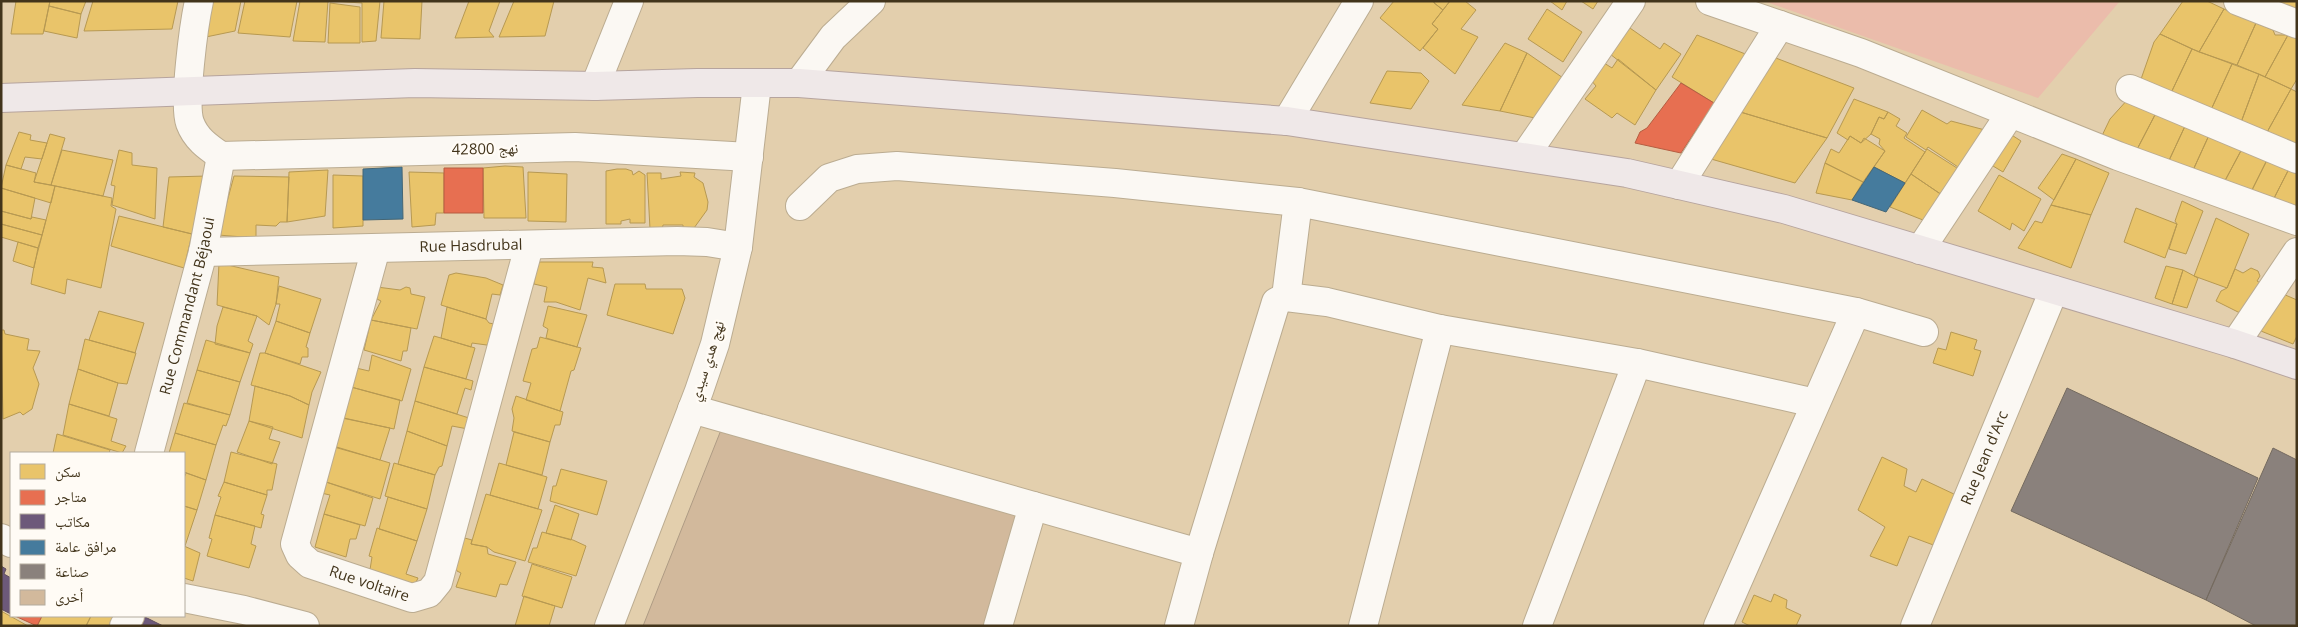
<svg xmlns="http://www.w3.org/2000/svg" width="2298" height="627" viewBox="0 0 2298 627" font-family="'Open Sans','Noto Naskh Arabic',sans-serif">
	<rect width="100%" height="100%" fill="#e3cfad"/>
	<path fill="#ebbcab" d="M1764 1H2120L2038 98Z"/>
	<path fill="#e9c46a" stroke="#b79952" d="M16 1H50L43 34H11Z
		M50 1H86L81 14 49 6Z
		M93 1H178L172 29 84 31Z
		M207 1H241L235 31 201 38Z
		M245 1H297L290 37 238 33Z
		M300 1H328L325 42 293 41Z
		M332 1H380L376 41 362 42V3Z
		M384 1H422L420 39 381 38Z
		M469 1H500L489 31 494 37 455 38Z
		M514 1H554L545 36 499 37Z
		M1394 1H1432L1443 10 1432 24 1438 29 1420 51 1380 18Z
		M1436 1H1450L1443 10 1434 3Z
		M1450 1H1465L1476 10 1461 29 1478 37 1455 74 1423 48 1438 29 1432 24Z
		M1550 1H1567L1562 10Z
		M1581 1H1598L1593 9Z
		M2183 1H2207L2224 9 2199 52 2160 34Z
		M2262 1H2297V18Z
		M330 3 360 7V43H328Z
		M49 6 81 14 77 38 44 31Z
		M1547 9 1582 32 1563 62 1528 39Z
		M2224 9 2256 23 2237 65 2199 52Z
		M2256 23 2273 30 2275 35H2288L2265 77 2237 65Z
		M1627 26 1660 49 1664 43 1681 54 1656 90 1610 54Z
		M2160 34 2192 49 2170 95 2140 82 2154 42Z
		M1697 35 1753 57 1714 103 1672 77Z
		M2288 35 2297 38V79L2291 89 2265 77Z
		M1505 43 1527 53 1500 111 1462 105Z
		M2192 49 2232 64 2210 112 2170 95Z
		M1527 53 1566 80 1540 119 1500 111Z
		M1768 55 1854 88 1827 138 1737 111Z
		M1618 59 1656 90 1635 125 1617 113 1612 118 1585 99 1596 86 1591 80 1604 63 1612 68Z
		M2232 64 2259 74 2240 125 2210 112Z
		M1387 71 1421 73 1429 81 1411 109 1370 103Z
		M2259 74 2291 89 2266 134 2240 125Z
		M2291 89 2297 92V149L2266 134Z
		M2129 98 2157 111 2132 159 2098 144 2110 119Z
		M1854 99 1888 112 1884 119 1879 117 1871 134 1861 143 1850 136 1848 140 1837 133Z
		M1922 110 1947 124 1951 121 1985 130 1958 167 1928 147 1926 150 1906 137Z
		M1737 111 1827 138 1795 183 1704 157Z
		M2157 111 2186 124 2165 169 2132 159Z
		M1888 112 1900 119 1896 126 1907 133 1904 138 1925 152 1905 183 1874 167 1885 151 1879 144 1880 139 1871 134 1879 117 1884 119Z
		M2186 124 2210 133 2189 179 2165 169Z
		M19 132 31 135 30 140 47 143 42 159 25 157 21 169 6 165Z
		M2007 132 2021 141 2003 172 1988 163Z
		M2210 133 2242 149 2220 190 2189 179Z
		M50 134 65 138 51 185 34 182Z
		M1850 136 1861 143 1864 138 1885 151 1863 182 1825 163 1831 149 1839 153Z
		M2245 143 2270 154 2247 200 2220 190Z
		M1927 149 1957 168 1942 195 1911 174Z
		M62 150 113 160 103 196 51 185Z
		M119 150 132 153V165L157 168 155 219 112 205 115 186 111 185Z
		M2062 154 2076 159 2054 200 2038 188Z
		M2270 154 2292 163 2269 208 2247 200Z
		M2076 159 2109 173 2091 215 2051 205Z
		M1825 163 1863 182 1852 200 1816 193Z
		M2292 163 2297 165V217L2269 208Z
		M6 165 36 173 34 182 55 186 51 203 1 188Z
		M505 166 523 167 526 218H484L483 168Z
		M617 169H626L632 171 633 175 639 171 645 175V223H630V219L621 221V224H606V171Z
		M328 170 325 216 287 222 289 172Z
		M409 172 444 173V213H436L435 225 412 227Z
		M528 172 567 174 566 222 528 221Z
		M680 172 695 173 694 177 703 183 708 202 707 210 694 228 683 229V225H663L662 230 650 229 647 173H661V179L681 176Z
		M1911 174 1942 195 1928 222 1890 207Z
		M333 175 363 176V226L333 228Z
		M1999 175 2041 199 2024 231 2012 223 2010 230 1978 211Z
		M207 176 192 234 163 227 169 177Z
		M234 176 289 177 287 222H280L276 226 256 225V238L218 235Z
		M55 186 112 198 111 206 116 209 101 288 67 279 65 294 31 284 34 266Z
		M1 188 35 198 31 219 1 211Z
		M2182 201 2203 211 2186 254 2169 249 2177 224 2175 221Z
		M2051 205 2091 215 2071 268 2018 248 2035 221 2042 223Z
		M2136 208 2177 224 2165 258 2124 242Z
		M1 211 31 219 32 217 46 220 42 235 1 224Z
		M119 216 192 234 184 268 111 246Z
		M2216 218 2249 234 2227 288 2194 276Z
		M1 224 42 235 38 248 1 237Z
		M18 242 38 248 34 268 13 261Z
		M537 262H593L592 267 603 268 606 283 588 278 580 310 556 302H544L547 287 534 284Z
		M219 263 279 277 276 304 269 325 257 316 217 305Z
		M2166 266 2183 270 2172 304 2155 298Z
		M2251 268 2258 271 2260 276 2257 281 2262 284 2244 315 2216 301 2221 291 2227 288 2235 269 2243 273Z
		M2183 270 2198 278 2187 308 2172 304Z
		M456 273 486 278 503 285 500 295 492 294 486 319 441 305 449 275Z
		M615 284H645L646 289H682L685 298 673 334 607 315Z
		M279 286 321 299 310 333 276 321 280 304H276Z
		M377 287 400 290 406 287 410 288 411 294 425 297 417 329 371 320 381 301 377 299Z
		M2276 291 2297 300V336L2293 344 2256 329Z
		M548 306 587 315 577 347 546 338 548 329 543 326Z
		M223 307 257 316 248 341 253 344 250 353 215 344 217 326Z
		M447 307 486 319 489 323 499 325 494 346 472 343 471 347 441 338Z
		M99 311 144 323 135 353 89 340Z
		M371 320 411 328 407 351H403L401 361 364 350Z
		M276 321 310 333 306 347 308 348V357H302L300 364 265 353Z
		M1 330H4L5 334 29 339 27 350 40 351 33 368 39 384 32 409 23 415 20 412 3 419Z
		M1951 332 1977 340 1974 349 1981 351 1973 376 1933 363 1938 348 1946 350Z
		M434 336 475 348 466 379 424 367Z
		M540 337 581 348 574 370 571 371 560 411 526 400 531 383 523 381 532 349 537 348Z
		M85 339 136 353 127 384 118 383 78 369Z
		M206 340 250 353 240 382 197 370Z
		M260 353H265L321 372 312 392 309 405 290 396 251 385Z
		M372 355 411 369 402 401 351 387 356 368 369 371Z
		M424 367 473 381 471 390 465 388 457 414 415 401Z
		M78 369 118 383 109 416 69 404Z
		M197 370 240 382 230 415 187 403Z
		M255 386 290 396 309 405 302 438 249 421Z
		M351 387 400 400 394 429 344 418Z
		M516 396 563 412 560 425H555L550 442 512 431 514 418 512 409Z
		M415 401 469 418 468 429 452 426 447 446 407 431Z
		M184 403 230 415 226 426 223 425 216 445 175 433Z
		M69 404 117 419 111 441 126 446 122 453 63 435Z
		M342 418 390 428 380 460 327 445Z
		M249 421 273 427 269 439 280 442 272 464 237 452Z
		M407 431 447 446 442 466 439 467 435 475 398 464Z
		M514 432 550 442 542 475 506 465Z
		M175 433 216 445 206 480 184 472V453H169Z
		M57 434 110 450 109 453H53Z
		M330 445 390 463 380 499 323 481Z
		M231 452 277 464 272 490H267V495L224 482Z
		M1882 457 1907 469 1904 486 1916 492 1922 479 1956 495 1936 546 1909 536 1897 566 1870 556 1885 527 1858 510Z
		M394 463 435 475 427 509 385 496Z
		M499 463 547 477 538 509 490 495Z
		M561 469 607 481 597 515 550 501 553 486H556Z
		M186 473 206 480 197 510 184 506V478Z
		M323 481 373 498 365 526 324 514 330 495 321 493Z
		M224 482 267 495 261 514 264 515 261 528 215 515 221 497 218 496Z
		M486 494 542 510 525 561 494 552 487 547 471 544Z
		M388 497 427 509 417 541 379 529Z
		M555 505 579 514 571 540 546 533Z
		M184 506 197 510 185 546H184Z
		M324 514 360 525 356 539H350L346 557 315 547Z
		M215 515 255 526 251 544 256 546 249 568 207 556 212 539 209 538Z
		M377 528 417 541 406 574 418 578 412 591 369 576 372 557 369 556Z
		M542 532 573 540 586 546 576 576 528 562 533 548H537Z
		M461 537 472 540 471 544 487 547 488 554 516 562 507 585 500 584 496 597 456 587 461 573 457 571 455 567Z
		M184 546 200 553 193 581 184 578Z
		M532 564 572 577 562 608 522 596Z
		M1774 594 1787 600 1786 608 1801 615 1796 626H1750L1742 622 1754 595 1771 602Z
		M524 596 555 606 549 626H515Z
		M1 611 28 626H1Z
		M42 616H91L86 626H37Z
		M91 616H114L112 621 113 626H86Z"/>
	<path fill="#e76f51" stroke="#b65d41" d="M1681 83 1714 103 1681 153 1635 143 1640 132 1647 128Z
		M444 168H483V213H444Z
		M15 616H42L37 626Z"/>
	<path fill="#6d597a" stroke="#604e5e" d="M1 566 6 569 4 574 11 578V614L1 609Z
		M143 616 163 626H139Z"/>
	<path fill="#457b9d" stroke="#446676" d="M402 167 403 219 363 220V169Z
		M1874 167 1905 183 1886 212 1852 200Z"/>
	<path fill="#8a817c" stroke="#746a5f" d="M2067 388 2258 478 2206 600 2011 511Z
		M2273 448 2297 460V626H2256L2206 600Z
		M908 497 983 521 950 626H868Z
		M712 585 778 588 777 626H711Z"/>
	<path fill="#d2b99c" stroke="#ae9b84" d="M723 425 1018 516 987 626H643Z"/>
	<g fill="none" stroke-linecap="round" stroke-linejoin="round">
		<g stroke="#bbac91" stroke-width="30">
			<g id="minor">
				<path d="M199 1C194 24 183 104 190 123 196 139 208 147 221 156"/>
				<path d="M1710 1 1861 53 2118 156 2297 221"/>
				<path d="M2238 1 2297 24"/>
				<path d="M799 83 833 37 871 1"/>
				<path d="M595 86 629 1"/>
				<path d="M2130 89 2297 159"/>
				<path d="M1287 121 1359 1"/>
				<path d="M221 156 575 147 749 157"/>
				<path d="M1524 157 1631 1"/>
				<path d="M1679 185 1780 25"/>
				<path d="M800 206 829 178 857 169 897 166 1115 183 1298 202 1856 312 1924 332"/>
				<path id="s1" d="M376 248 295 544 300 555 310 564 412 598 429 593 438 582 529 246"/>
				<path d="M1920 250 2010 114"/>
				<path id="s2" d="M203 252 677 241 707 242 738 247"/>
				<path d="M1286 297 1298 202"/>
				<path d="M2235 344 2297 252"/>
				<path d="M692 409 1199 553 1179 626"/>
				<path id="s3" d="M149 453 203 252 221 156"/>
				<path d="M1 538 11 543"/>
				<path d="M1199 553 1276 302 1286 297 1327 302 1440 329 1637 363 1815 403"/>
				<path d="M184 598 244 610 305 626"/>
				<path d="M124 626 130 616"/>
				<path d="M609 626 699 391 715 344 738 247 757 84"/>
				<path d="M998 626 1033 506"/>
				<path d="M1363 626 1440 329"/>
				<path d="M1537 626 1637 363"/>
				<path d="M1718 626 1856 312"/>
				<path id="s4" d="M1915 626 2054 290"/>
			</g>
		</g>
		<g stroke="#b6a49e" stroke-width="30">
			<path id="major" d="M1 98 415 83 595 86 697 83H799L1287 121 1627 173 1784 209 2235 344 2297 365"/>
		</g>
		<use href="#minor" stroke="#fbf8f3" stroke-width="28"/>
		<use href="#major" stroke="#efe8e8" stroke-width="28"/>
	</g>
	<g text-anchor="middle" stroke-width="5" stroke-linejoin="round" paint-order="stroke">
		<g font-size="15" fill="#42341b" stroke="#fffbf5">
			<text transform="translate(485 149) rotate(-1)" y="5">نهج 42800</text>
			<text dy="5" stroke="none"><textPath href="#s2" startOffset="268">Rue Hasdrubal</textPath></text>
			<text dy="5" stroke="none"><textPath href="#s3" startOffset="152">Rue Commandant Béjaoui</textPath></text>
			<text transform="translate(707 361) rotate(-72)" y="5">نهج هدي سيدي</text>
			<text dy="5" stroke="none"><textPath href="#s4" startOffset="182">Rue Jean d'Arc</textPath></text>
			<text dy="5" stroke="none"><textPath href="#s1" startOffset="395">Rue voltaire</textPath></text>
		</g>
	</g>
	<rect width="2298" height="627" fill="none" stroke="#42341b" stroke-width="5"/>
	<rect x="10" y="452" width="175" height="165" fill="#fffbf5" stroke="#b3ab9e"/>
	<rect x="20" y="464" width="25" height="15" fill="#e9c46a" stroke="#b3ab9e"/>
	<text x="55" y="477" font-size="15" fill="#42341b">سكن</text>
	<rect x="20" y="490" width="25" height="15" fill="#e76f51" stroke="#b3ab9e"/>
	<text x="55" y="502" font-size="15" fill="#42341b">متاجر</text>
	<rect x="20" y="514" width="25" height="15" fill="#6d597a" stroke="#b3ab9e"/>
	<text x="55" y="527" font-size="15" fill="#42341b">مكاتب</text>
	<rect x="20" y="540" width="25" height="15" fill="#457b9d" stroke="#b3ab9e"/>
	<text x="55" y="552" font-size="15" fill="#42341b">مرافق عامة</text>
	<rect x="20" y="564" width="25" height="15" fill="#8a817c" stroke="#b3ab9e"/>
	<text x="55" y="577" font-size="15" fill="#42341b">صناعة</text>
	<rect x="20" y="590" width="25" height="15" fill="#d2b99c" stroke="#b3ab9e"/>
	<text x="55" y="602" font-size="15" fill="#42341b">أخرى</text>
</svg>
